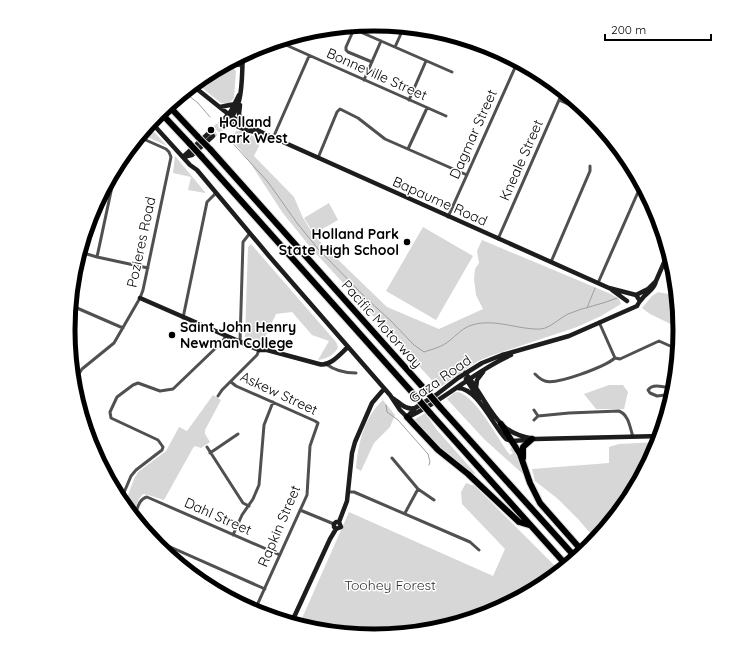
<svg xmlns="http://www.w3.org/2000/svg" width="749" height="661" viewBox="0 0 749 661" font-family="Quicksand,sans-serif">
	<rect width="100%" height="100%" fill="#fff"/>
	<path fill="#d7d7d7" d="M220 67 234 69 236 71 234 98 228 104 221 103 196 83 204 76Z
		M148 125 167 146 141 134Z
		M236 131H243L259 139V146L254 156 294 197 303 218 313 234 328 250 387 307 439 329 483 309 476 295 474 279 475 269 479 263 477 251 482 240 611 294 619 299 621 304 601 316 577 327 490 356 478 361 439 388 311 248 282 212 249 161 234 142V135Z
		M175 156 205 192V193L188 190 191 177 173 173Z
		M329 203 338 220 314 234 304 218Z
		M423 227 473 256 436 320 386 291Z
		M251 244 336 342 338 347C335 355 326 359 318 360L329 341 312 335 292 312 276 314 262 344 245 337 248 247Z
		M658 292 678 296 681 329 650 314 642 308 652 296Z
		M609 385H623L628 392 624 409H596L584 394Z
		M458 392C477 397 498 440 510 455L513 453 510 449 512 448 515 451 524 475 484 439 447 399 454 393Z
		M213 395 221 400 205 430V434L210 442 201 448 195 446 193 448 164 500 148 495 143 494 139 499 132 516 124 506 134 479 138 472 166 451 179 427 187 431Z
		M383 400 395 415 390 427 374 443 361 471 356 468C358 444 364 417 383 400Z
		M425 413 437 430 475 473 474 475 435 443 414 420Z
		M659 442 658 448 629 501 597 541 578 519 558 499 535 481 532 469 609 463V447L619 444Z
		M466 483 475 486 561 572 545 585 492 614 434 631 374 637 325 632 311 626H301L298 624 303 616 349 512 493 576 505 549 462 504 461 492Z"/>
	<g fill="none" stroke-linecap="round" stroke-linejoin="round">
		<path stroke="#9e9e9e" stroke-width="1" d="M184 92 198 103 210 117
			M228 138 268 182 297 223 319 250 366 298 391 321 414 345 424 352C433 349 442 347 449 341 457 335 462 328 472 325 495 318 518 330 541 329 550 328 560 318 568 314 584 307 601 305 617 298
			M587 308 595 288
			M386 405 387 412 398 420 428 454 430 462 429 465"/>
		<path stroke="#d9d9d9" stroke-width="4.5" stroke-dasharray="4.5 2" stroke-linecap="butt" d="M210 132 221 123
			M213 136 224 126"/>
		<g stroke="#dbdbdb" stroke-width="8">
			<path id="highway" d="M168 105 198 137
				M160 112 190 144
				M210 149 428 393
				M201 156 418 399
				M440 407 577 559
				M430 413 568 567
				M407 417 438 450 468 474 519 522 529 525
				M501 424 520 454 530 483 540 503 584 553
				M523 458V447L532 439"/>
		</g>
		<path stroke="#505050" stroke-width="3" d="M349 27 452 72
			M354 29 346 47V50L348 52 372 62
			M277 41 446 116
			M395 47 404 27
			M226 64 242 66
			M364 80 381 41
			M409 100 426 61
			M559 100 592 115
			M273 138 309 56
			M408 149 427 108
			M318 158 337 112 340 109 358 118 385 139 467 175
			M448 217 518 61
			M498 239 563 91
			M80 252 97 257 148 268
			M97 257 116 168
			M551 262 590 171V166
			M598 283 642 183
			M70 305 123 328
			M183 318 207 202 216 193
			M599 322 615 358
			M240 342 243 242 250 233
			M615 358 620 359 659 341 679 350
			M326 364C334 370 346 373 356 373
			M535 374C538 377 541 380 545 381 557 385 604 367 615 358
			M231 382 236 386 315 421 318 423 310 446 307 495 254 612
			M73 383 82 369 114 343 140 298 143 290 171 157 169 152 166 149 139 137
			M674 394 657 396 650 393 648 390C653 382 667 388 675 389
			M218 396 222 390 257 355 259 350
			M534 410 538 416 534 420
			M538 416 569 413 619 411C629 415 630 428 633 437
			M207 447 243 503 249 506
			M210 453 238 434
			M392 458 418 489 434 500
			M348 492H354L470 542 479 550
			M120 502 131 476 136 470 162 450 163 447 158 440 111 418 110 412 117 397 133 385 138 383 160 391 173 389 222 342 226 336
			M300 510 334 524
			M405 513 418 489
			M134 518C137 511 138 499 147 497L280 555
			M233 535 242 515 253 499 259 485 264 425 273 402
			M150 538 265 589"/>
		<path stroke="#1d1d1d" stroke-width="4.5" d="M192 85 232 117 263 133 609 288 636 295 640 301
			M240 105 239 114 241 121
			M220 107 235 104
			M226 118C236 128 247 131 261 133
			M151 122 190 165 197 170 269 256 390 395 400 410 407 417
			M221 123 231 111 239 95
			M224 126C245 107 241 81 243 55
			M183 157 192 155 213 136
			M183 157 210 132
			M612 290 627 301
			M636 295 648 289 656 281
			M140 298 259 350H267L319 364C330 367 340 354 348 347
			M465 373C470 378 474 385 478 391 495 417 502 435 535 439L661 436
			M466 379 479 399
			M457 388C477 387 493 426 506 439L512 441 527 440
			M476 388 477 380 483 372
			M394 399C401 404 406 410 415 408
			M407 417 415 408 436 395 458 378 482 363 502 355 569 336 637 306C638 304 639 302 641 300 646 292 654 291 656 281L669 251
			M408 417C444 401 474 371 511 355
			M336 529 334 527V524L336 522H339
			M290 623 295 615 330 539 336 529 341 527 339 522 347 501 352 453 355 442 372 403 384 389"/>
		<use href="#highway" stroke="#000" stroke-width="6"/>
		<g stroke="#dbdbdb" stroke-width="8" stroke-linecap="butt">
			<path id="highway-bridge" d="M198 137 210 149
				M190 144 201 156
				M428 393 440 407
				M418 399 430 413"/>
		</g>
		<use href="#highway-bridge" stroke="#000" stroke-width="6"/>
	</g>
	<g fill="#000" stroke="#fff" stroke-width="1.5">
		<circle cx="211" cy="130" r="4"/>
		<circle cx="407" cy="242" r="4"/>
		<circle cx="172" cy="335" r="4"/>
	</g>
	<g text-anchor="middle" stroke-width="3" stroke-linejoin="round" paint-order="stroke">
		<g font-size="14" fill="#000" stroke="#fff">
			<text transform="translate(377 74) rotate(24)" y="5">Bonneville Street</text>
			<text transform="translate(473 134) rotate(-66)" y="5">Dagmar Street</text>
			<text transform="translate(521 160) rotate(-66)" y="5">Kneale Street</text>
			<text transform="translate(440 201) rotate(24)" y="5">Bapaume Road</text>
			<text transform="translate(141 242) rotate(-78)" y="5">Pozieres Road</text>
			<text transform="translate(382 324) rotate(48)" y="5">Pacific Motorway</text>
			<text transform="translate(440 379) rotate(-35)" y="5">Gaza Road</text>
			<text transform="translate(279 393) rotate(25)" y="5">Askew Street</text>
			<text transform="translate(218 516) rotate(24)" y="5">Dahl Street</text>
			<text transform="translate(279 526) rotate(-67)" y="5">Rapkin Street</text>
		</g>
		<g font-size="14" font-weight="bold" fill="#000" stroke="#fff" text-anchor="start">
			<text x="219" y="127">Holland<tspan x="219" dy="16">Park West</tspan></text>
			<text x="399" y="239" text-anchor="end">Holland Park<tspan x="399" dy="16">State High School</tspan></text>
			<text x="180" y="332">Saint John Henry<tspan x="180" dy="16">Newman College</tspan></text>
		</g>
		<g font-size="14" fill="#2e2e2e" stroke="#fff">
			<text x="390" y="590">Toohey Forest</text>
		</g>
	</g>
	<path d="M0 0H749V661H0ZM75 330a299 299 0 1 1 598 0a299 299 0 1 1-598 0Z" fill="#fff" fill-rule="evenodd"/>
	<path fill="none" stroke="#000" stroke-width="5" d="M75 330a299 299 0 1 1 598 0a299 299 0 1 1-598 0Z"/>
	<path d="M605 34v6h106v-6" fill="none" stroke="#000000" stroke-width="2"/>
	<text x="611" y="34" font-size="12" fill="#000000" stroke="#ffffff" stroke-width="3" paint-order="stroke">200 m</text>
</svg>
